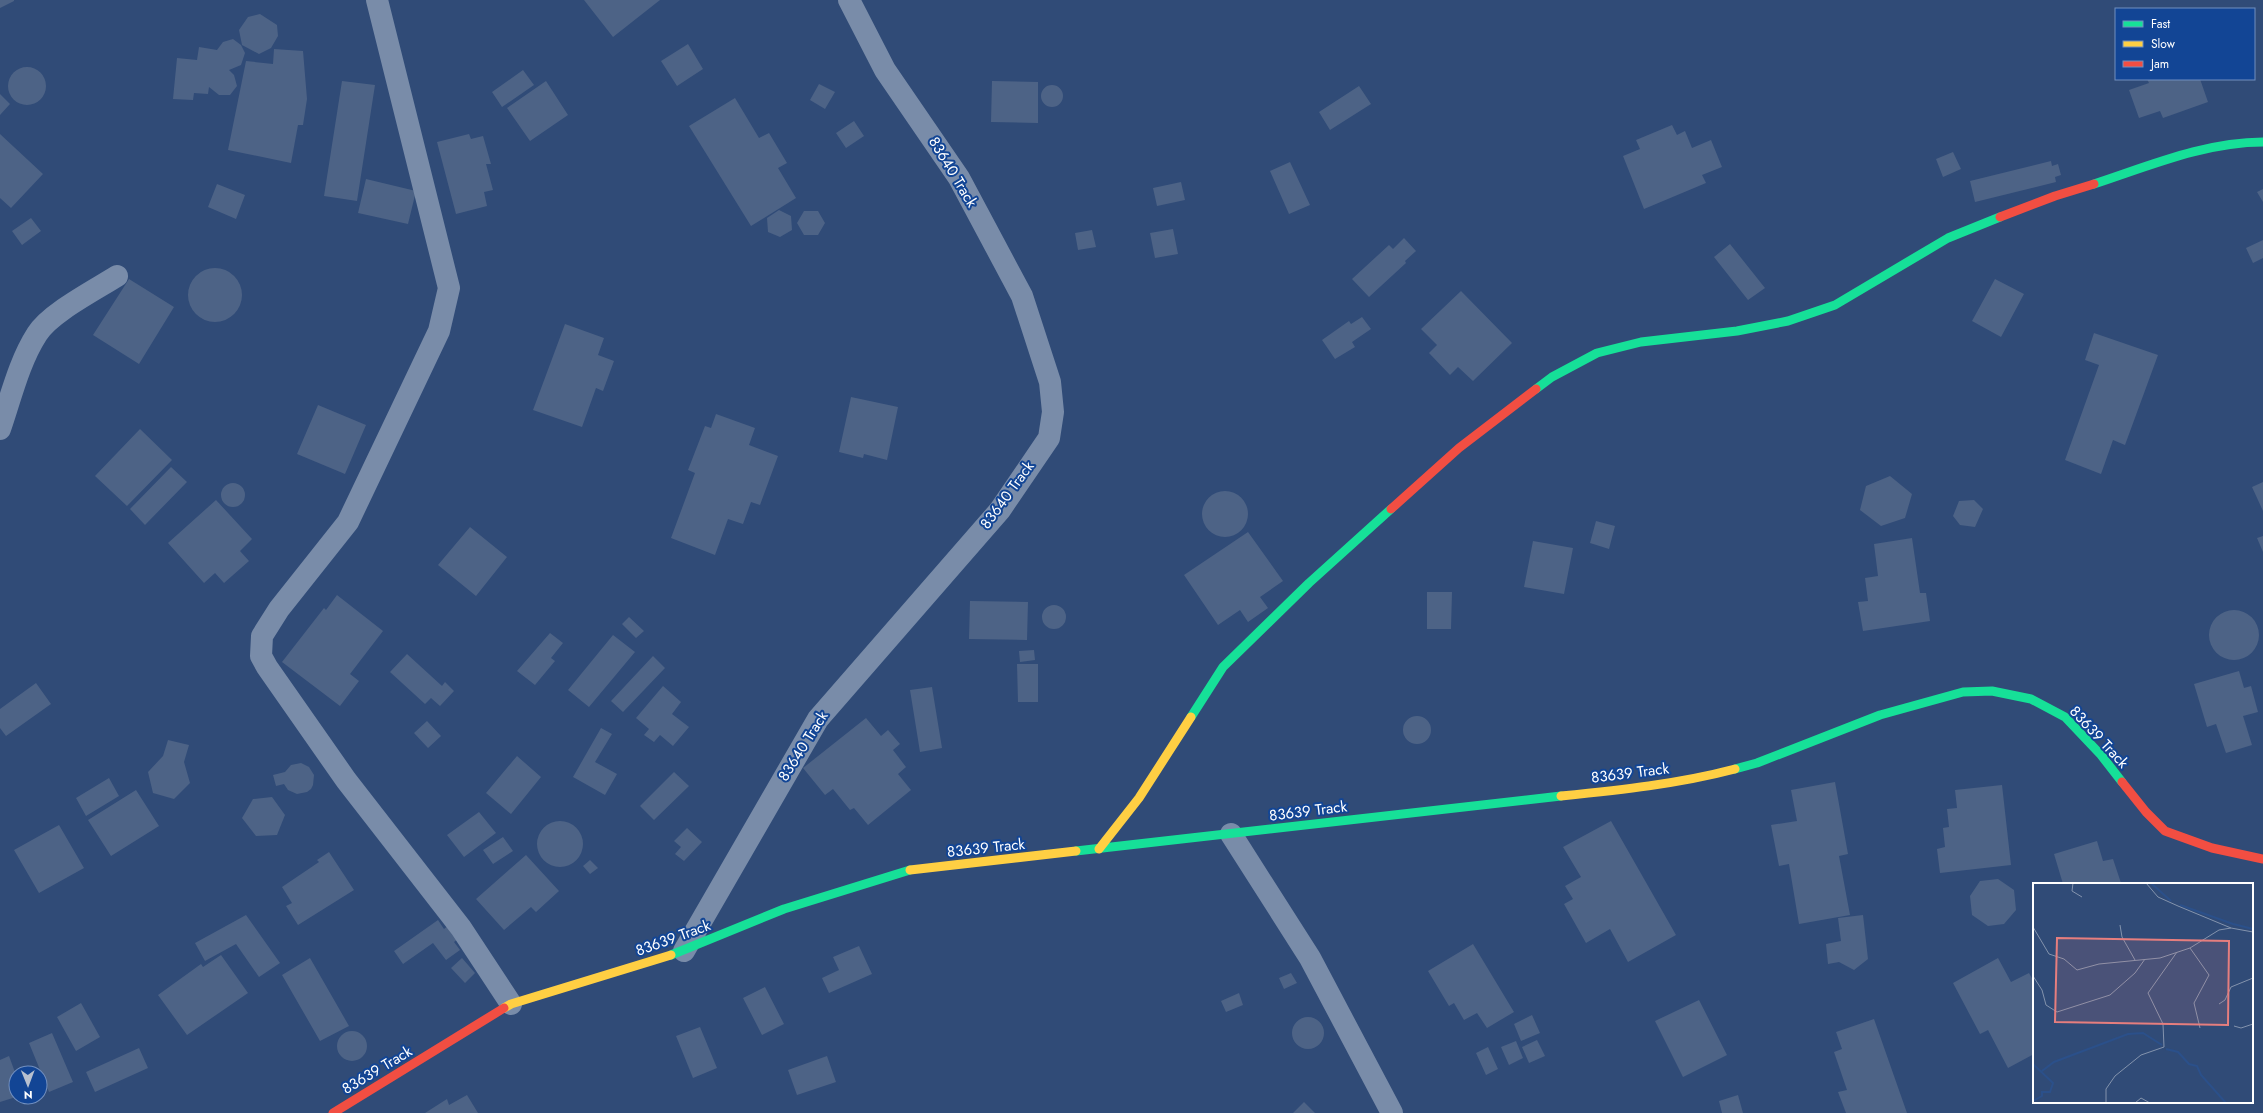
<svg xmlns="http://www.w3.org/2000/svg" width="2263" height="1113" viewBox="0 0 2263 1113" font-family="Jost,sans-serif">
	<rect width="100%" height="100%" fill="#304b77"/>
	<path fill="#4d6386" d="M0 0H14V1L0 8Z
		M584 0H660L613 37Z
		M260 14 277 25 278 36 271 48 259 54 242 45 239 30 248 17Z
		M233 39 241 45 245 53 241 65 229 70 234 75 237 86 230 95H219L209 87 208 94 194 93 193 100 173 99 177 58 197 60 199 47 217 50 223 42Z
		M688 44 703 69 677 86 661 61Z
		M274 49 303 51 307 99 303 125H298L291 163 228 150 246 61 273 64Z
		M8 86a19 19 0 1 1 38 0a19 19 0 1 1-38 0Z
		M523 70 534 85 502 107 492 92Z
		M2147 79H2200L2208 102 2163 118 2160 111 2139 118 2129 90 2149 83Z
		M342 81 375 85 357 201 324 196Z
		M546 81 568 115 530 141 507 108Z
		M992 81 1038 82V123L991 122Z
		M819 84 835 92 825 109 810 100Z
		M1041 96a11 11 0 1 1 22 0a11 11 0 1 1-22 0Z
		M1359 86 1371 104 1330 130 1319 112Z
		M0 94 10 104 0 115Z
		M735 98 759 138 769 133 787 163 778 168 796 198 751 226 689 126Z
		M854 121 864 136 846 148 836 133Z
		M1672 125 1677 135 1685 131 1692 148 1711 140 1722 167 1702 175 1706 183 1644 209 1623 156 1640 149 1636 140Z
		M0 134 43 174 11 208 0 198Z
		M469 134 471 139 483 136 491 164H486L493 190 484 192 487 206 456 214 437 142Z
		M1953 152 1961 169 1943 177 1936 159Z
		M2051 161 2052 166 2058 164 2061 175 2055 177 2056 182 1975 202 1970 181Z
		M1290 162 1310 205 1289 214 1270 171Z
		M366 179 416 191 408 224 358 213Z
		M1181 182 1185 200 1157 206 1153 188Z
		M217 184 245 195 236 219 208 207Z
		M2263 189V202L2257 192Z
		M779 210 791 216 792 230 780 237 768 232 767 218Z
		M804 211H818L825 223 818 235H804L797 223Z
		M31 218 41 231 22 245 12 231Z
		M1173 229 1178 254 1155 258 1150 233Z
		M1092 230 1096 247 1078 250 1075 233Z
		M1404 238 1416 251 1405 261 1406 263 1369 297 1352 279 1389 245 1393 249Z
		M2263 240V258L2253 263 2246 248Z
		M1730 244 1765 288 1748 300 1714 257Z
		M188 295a27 27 0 1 1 54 0a27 27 0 1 1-54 0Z
		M129 279 174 307 139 364 93 335Z
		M1995 279 2024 294 2001 337 1972 321Z
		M1461 291 1512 343 1473 381 1458 367 1450 375 1429 353 1437 345 1421 329Z
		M1362 317 1371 329 1352 342 1355 347 1335 359 1322 340 1349 321 1351 324Z
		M565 324 604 338 598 355 614 361 603 391 596 388 582 427 533 410Z
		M2094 333 2158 355 2125 445 2113 440 2101 474 2065 460 2099 365 2085 360Z
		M851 397 898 407 887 460 864 454 863 458 839 452Z
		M318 405 366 425 345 474 297 454Z
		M716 414 755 428 749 445 778 456 760 505 751 502 743 524 728 519 715 555 671 538 695 473 688 470 705 426 711 428Z
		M140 429 172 460 127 506 95 476Z
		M171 467 187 482 145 525 130 509Z
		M1890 476 1912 494 1905 518 1881 526 1860 510 1866 486Z
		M2263 482V511L2252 487Z
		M221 495a12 12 0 1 1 24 0a12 12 0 1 1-24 0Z
		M1202 514a23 23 0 1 1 46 0a23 23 0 1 1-46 0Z
		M216 500 252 539 240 551 249 561 224 583 215 573 204 583 168 543Z
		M1974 500 1983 509 1975 527 1960 525 1953 516 1959 501Z
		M1596 521 1615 526 1609 549 1590 543Z
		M470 527 507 557 476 596 438 565Z
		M1248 532 1283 581 1260 597 1268 608 1248 622 1240 610 1218 625 1184 575Z
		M2263 536V552L2257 538Z
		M1912 538 1920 593H1926L1930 621 1863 631 1858 602 1868 601 1865 578 1878 576 1874 544Z
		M1533 541 1573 548 1564 594 1524 587Z
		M1427 592H1452L1451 629H1427Z
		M337 595 383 631 350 674 359 681 340 706 282 662 324 608 326 610Z
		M970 601 1028 602 1027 640 969 639Z
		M1042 617a12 12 0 1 1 24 0a12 12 0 1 1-24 0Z
		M2209 635a25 25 0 1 1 50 0a25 25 0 1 1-50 0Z
		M629 617 644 631 636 638 622 624Z
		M550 633 563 643 551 658 555 661 535 685 517 671Z
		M613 635 635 652 589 707 568 690Z
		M1034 650 1035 660 1020 662 1019 651Z
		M407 654 442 686 445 682 454 691 440 706 431 698 425 704 390 672Z
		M653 656 665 668 623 712 611 701Z
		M1017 664H1038V702H1018Z
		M2239 671 2244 688 2251 686 2258 712 2243 716 2252 745 2226 753 2216 724 2207 727 2194 684Z
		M36 683 51 704 6 736 0 728V709Z
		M663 686 681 702 672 714 689 727 673 746 660 735 654 742 644 735 649 729 636 718Z
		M932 687 942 748 920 752 910 690Z
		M1403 730a14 14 0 1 1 28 0a14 14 0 1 1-28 0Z
		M866 718 881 736 888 730 900 744 893 750 906 767 898 774 911 790 868 825 854 808 850 810 833 789 825 795 803 768Z
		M427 721 441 736 428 748 414 733Z
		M601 728 612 734 595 762 617 774 605 795 573 777Z
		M168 740 189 745 184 762 190 783 174 799 153 793 148 772 163 756Z
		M517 756 541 777 511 814 486 793Z
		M301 763 309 767 314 775 313 785 311 789 307 792 297 794 288 790 284 784 276 786 273 775 285 772 291 765Z
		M674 772 689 786 654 820 640 806Z
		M109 778 119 796 86 816 76 798Z
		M1835 782 1848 854 1839 856 1850 915 1799 924 1789 864 1779 866 1771 825 1797 821 1791 790Z
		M2002 785 2011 865 1940 873 1937 849 1945 847 1943 828 1949 827 1947 809 1957 808 1955 790Z
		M136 790 159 826 111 856 88 820Z
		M272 797 285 815 277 835 256 836 242 818 253 799Z
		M479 812 496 833 464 857 447 835Z
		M1611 821 1676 935 1628 962 1610 929 1586 943 1564 904 1573 899 1565 886 1581 877 1563 847Z
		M537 844a23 23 0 1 1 46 0a23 23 0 1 1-46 0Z
		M59 825 84 868 39 893 14 850Z
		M687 828 702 842 684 861 675 854 681 847 674 841Z
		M503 837 513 851 493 864 483 850Z
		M2097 841 2103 861 2113 859 2121 883 2063 884 2054 854Z
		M329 852 354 890 298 925 286 906 292 903 282 887 319 862 317 860Z
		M526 855 559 891 536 912 531 907 504 930 476 899Z
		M590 860 598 868 590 874 583 866Z
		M1998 879 2014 890 2016 910 2004 924 1988 926 1972 915 1970 896 1980 881Z
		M246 915 280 963 259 977 236 944 205 961 195 943Z
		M1863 915 1868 959 1854 970 1839 962 1828 964 1826 944 1841 941 1838 918Z
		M438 920 444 929 449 925 458 939 454 942 460 950 446 960 433 943 403 964 394 951Z
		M1473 944 1514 1012 1487 1028 1477 1013 1464 1020 1454 1003 1449 1006 1428 971Z
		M859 946 872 974 829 993 822 978 839 970 833 957Z
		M221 955 248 993 187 1035 158 995 201 964 203 967Z
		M310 958 349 1026 320 1041 282 975Z
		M462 958 475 973 465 983 451 968Z
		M1998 958 2011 982 2029 973 2034 982V1054L2008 1068 1988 1030 1980 1034 1953 983Z
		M1291 973 1297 983 1284 989 1279 978Z
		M765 987 784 1024 762 1035 743 998Z
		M1239 993 1243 1005 1226 1012 1221 1001Z
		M1699 1000 1727 1055 1683 1077 1655 1021Z
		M81 1003 100 1037 76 1051 57 1017Z
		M1532 1015 1540 1033 1521 1041 1514 1024Z
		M1292 1033a16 16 0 1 1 32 0a16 16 0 1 1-32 0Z
		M1874 1019 1907 1113H1846L1838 1092 1847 1090 1834 1052 1842 1049 1836 1032Z
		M700 1027 717 1068 693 1078 676 1036Z
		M337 1046a15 15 0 1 1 30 0a15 15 0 1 1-30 0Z
		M52 1033 73 1082 49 1092 29 1043Z
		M1537 1040 1545 1056 1529 1063 1522 1047Z
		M1516 1041 1523 1058 1509 1065 1501 1047Z
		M1488 1047 1498 1069 1486 1075 1476 1053Z
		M139 1048 148 1068 95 1092 86 1072Z
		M9 1056 16 1075V1097L0 1102V1060Z
		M827 1056 836 1082 797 1095 788 1070Z
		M467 1095 478 1113H425L447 1099 449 1105Z
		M1738 1095 1743 1113H1722L1719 1101Z
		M1304 1102 1315 1113H1293Z"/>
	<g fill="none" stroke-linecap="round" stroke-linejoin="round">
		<path stroke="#798ca9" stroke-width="22" d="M377 0 449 288 439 331 348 522 279 609 262 636 261 656 267 667 346 780 461 928 511 1004
			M0 429C11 397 19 362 37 334 50 313 95 290 117 276
			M1231 834 1310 958 1392 1113
			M684 951 818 719 1000 510 1049 438 1053 412 1050 382 1022 296 959 178 885 70 849 0"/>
		<path stroke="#16e098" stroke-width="9" d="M2094 184C2149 166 2205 142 2263 142
			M1536 389 1552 377 1597 353 1641 342 1737 331 1788 321 1835 305 1948 238 2000 217
			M1191 717 1223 667 1309 583 1391 509
			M1735 769 1757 763 1880 715 1963 692 1992 691 2031 699 2065 717 2101 755 2122 782
			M1076 851 1561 796
			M671 955 784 909 910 870"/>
		<path stroke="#ffcf43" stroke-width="9" d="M1561 796C1620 790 1678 784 1735 769
			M1099 849 1139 798 1191 717
			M910 870 1076 851
			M504 1008 511 1004 671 955"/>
		<path stroke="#f24e42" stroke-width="9" d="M2000 217 2055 196 2094 184
			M1391 509 1459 448 1536 389
			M2122 782 2146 812 2165 831 2212 848 2263 859
			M333 1113 504 1008"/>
	</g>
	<g text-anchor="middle" stroke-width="4" stroke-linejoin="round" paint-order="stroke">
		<g font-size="15" fill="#fff" stroke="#124595">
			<text transform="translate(953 172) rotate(59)" y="5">83640 Track</text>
			<text transform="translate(1007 495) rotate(-54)" y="5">83640 Track</text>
			<text transform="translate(2099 737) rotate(47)" y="5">83639 Track</text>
			<text transform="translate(803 746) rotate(-58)" y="5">83640 Track</text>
			<text transform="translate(1630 773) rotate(-7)" y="5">83639 Track</text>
			<text transform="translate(1308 811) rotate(-7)" y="5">83639 Track</text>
			<text transform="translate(986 848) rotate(-6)" y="5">83639 Track</text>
			<text transform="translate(673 938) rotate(-20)" y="5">83639 Track</text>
			<text transform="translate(377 1070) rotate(-31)" y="5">83639 Track</text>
		</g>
	</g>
	<g transform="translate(2033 883)">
		<rect width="220" height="220" fill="#304b77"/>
		<path fill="none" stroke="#2b508a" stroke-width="2" d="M118 0 138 18M147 22 200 41 220 46M133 166 145 169 156 181 164 183 168 192 193 220M0 181 20 200 17 209H9V213L0 218M9 188 21 179 95 151 110 150 129 162"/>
		<path fill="none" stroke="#8393ad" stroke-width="1" d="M40 0 39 8 49 14M113 0 125 14 145 23 198 45 220 49M87 42 89 54 102 77M0 44 16 71 31 76 44 87 66 81 127 75 157 65 186 47 198 45M157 65 176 92 161 120 167 145M0 93 9 107 13 122 24 129 77 112 102 90 112 76M186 121 192 117 198 104 220 95M201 143 208 145 220 141M73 220V206L82 193 108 172 131 164 130 141 115 110 144 69M102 220 108 215 117 220"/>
		<path fill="#e67e7e" fill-opacity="0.15" stroke="#e67e7e" stroke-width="2" d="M24 55 196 58 195 142 22 139Z"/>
		<rect width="220" height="220" fill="none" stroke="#fff" stroke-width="2"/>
	</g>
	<rect x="2115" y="8" width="140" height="72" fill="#124595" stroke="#718fbf"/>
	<rect x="2123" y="21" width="20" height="6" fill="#16e098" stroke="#718fbf"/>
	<text x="2151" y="28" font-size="12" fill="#ffffff">Fast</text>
	<rect x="2123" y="41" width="20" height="6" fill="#ffcf43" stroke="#718fbf"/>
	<text x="2151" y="48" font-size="12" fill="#ffffff">Slow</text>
	<rect x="2123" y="61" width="20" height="6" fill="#f24e42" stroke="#718fbf"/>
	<text x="2151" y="68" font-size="12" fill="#ffffff">Jam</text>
	<g transform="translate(28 1085) rotate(179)"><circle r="19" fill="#124595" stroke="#718fbf"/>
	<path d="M0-3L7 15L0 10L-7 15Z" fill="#b7c0cf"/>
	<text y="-6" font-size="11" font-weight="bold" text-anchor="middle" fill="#ffffff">N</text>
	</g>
</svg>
